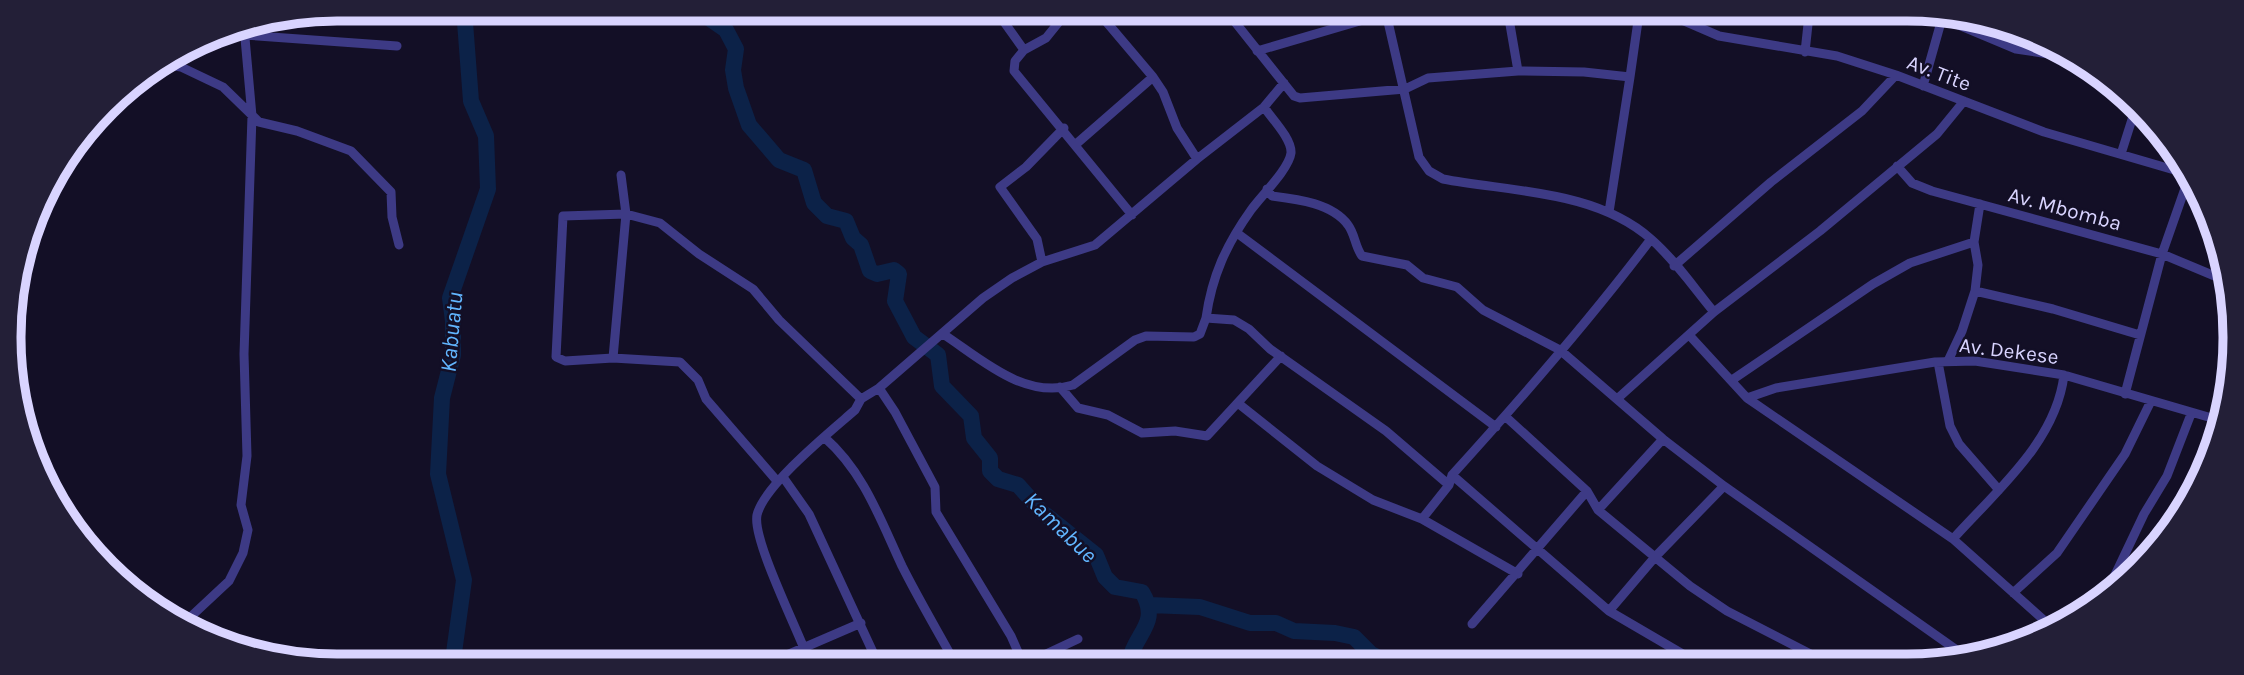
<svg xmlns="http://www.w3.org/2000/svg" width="2244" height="675" viewBox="0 0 2244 675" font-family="Karla,sans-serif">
	<rect width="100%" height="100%" fill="#130f26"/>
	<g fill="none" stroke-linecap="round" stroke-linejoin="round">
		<path stroke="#0c2248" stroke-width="16" d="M697 10 726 30 736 49 733 70 736 88 749 125 779 160 804 170 814 203 827 216 846 221 853 238 861 245 870 271 877 274 894 270 899 274 895 301 914 337 938 355 942 386 971 416 974 438 990 458V471L998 479 1018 485 1042 512 1096 555 1105 577 1115 587 1142 592C1161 624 1135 632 1129 662
			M1149 605 1200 607 1250 623H1276L1294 631 1335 633 1354 637 1371 654 1387 662
			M453 660 464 580 438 474 442 398 453 355V321L450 298 488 189 486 136 471 101 464 9"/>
		<path stroke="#3d3a85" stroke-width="9" d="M970 11 975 15 981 11
			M1001 11 1004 22 1024 50 1015 61 1014 71 1132 215
			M1098 12 1153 77 1163 92 1177 128 1197 159
			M1227 12 1294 96 1300 98 1405 89 1428 78 1518 71 1584 72 1630 77 1639 14
			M1386 13 1419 157 1429 171 1443 179C1511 192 1596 190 1651 239 1675 260 1694 288 1714 312
			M1508 13 1518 71
			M1679 14 1682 20 1719 36 1837 56 1896 75 2044 132 2188 174
			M1942 18 2016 49 2074 58
			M244 35 397 46
			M1024 50 1046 38 1067 12
			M1257 51 1387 13
			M1805 52 1809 15
			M163 64 181 67 223 87 259 122 297 131 351 151 391 192 392 217 399 245
			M1923 86 1943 15
			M1075 145 1153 77
			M2121 154 2135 110
			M1897 166 1912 183 1932 191 2162 254 2229 282
			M1267 189 1272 196C1296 199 1332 203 1348 225 1355 234 1355 247 1362 256L1407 265 1423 278 1457 287 1483 310 1560 350 1663 439 1724 486 1968 658
			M1609 212 1630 77
			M1237 233 1496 427
			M1042 262 1037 239 1000 187 1026 167 1064 128
			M1674 266 1771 182 1862 111 1896 75
			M1975 291 2053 309 2140 335
			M1206 318C1212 276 1226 245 1251 210 1261 196 1289 169 1291 153 1292 139 1272 119 1264 107
			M943 334C980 358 1024 400 1073 385L1135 340 1146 336 1194 337 1200 334 1206 318 1234 320 1249 329 1270 349 1386 431 1449 485
			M1690 336 1747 398 1953 539 2055 630
			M613 358 626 214 621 175
			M1948 361 1962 331 1975 291 1978 265 1974 242 1980 204
			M1938 362 1950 426 1959 444 1999 490
			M1732 380 1873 284 1910 263 1974 242
			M1060 387 1078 408 1108 415 1142 433 1175 431 1207 436 1281 356
			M879 388 895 412 935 487 936 512 1011 636 1022 661
			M2125 394 2162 254 2189 177
			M1747 398 1776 388 1935 362 1975 361 2064 375 2222 421
			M1617 399 1714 312 1820 231 1937 134 1964 101
			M1239 404 1317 466 1373 500 1422 519 1518 574
			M1506 417 1587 491 1598 510 1690 586 1727 611 1828 663
			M824 437C864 472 880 519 902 566 918 598 937 630 954 661
			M1452 475 1609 611 1698 663
			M783 477 809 514 877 661
			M777 481 706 399 698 380 680 362 613 358 565 361 556 357 563 216 626 214 660 223 699 254 753 289 779 320 861 399
			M1598 510 1663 439
			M1422 519 1449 485 1452 475C1521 399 1589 321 1651 239
			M1953 539C1996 491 2056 442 2064 375
			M2013 593 2057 553 2125 454 2150 403
			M2106 594 2144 514 2167 476 2191 414
			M1609 611 1655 557 1724 486
			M184 623 229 581 243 553 248 530 241 505 247 456 244 354 252 116 244 27
			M1472 624 1587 491
			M773 661 861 623
			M809 661C799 632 752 540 757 515 764 485 831 431 855 410L861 399 879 388 983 298 1012 278 1042 262 1095 245 1197 159 1264 107 1284 83
			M1031 661 1078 639"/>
	</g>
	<g text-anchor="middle" stroke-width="5" stroke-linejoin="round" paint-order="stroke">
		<g font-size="21" fill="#d9d4ff" stroke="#130f26">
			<text transform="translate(1939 73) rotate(21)" y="7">Av. Tite</text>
			<text transform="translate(2065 209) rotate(15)" y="7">Av. Mbomba</text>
			<text transform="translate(2009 351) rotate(7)" y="7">Av. Dekese</text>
		</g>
		<g font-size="23" font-style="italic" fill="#62b6ff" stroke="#130f26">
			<text transform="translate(451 332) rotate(-85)" y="8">Kabuatu</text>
			<text transform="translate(1061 527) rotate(44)" y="8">Kamabue</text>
		</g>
	</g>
	<path d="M0 0H2244V675H0ZM337 21H1907A316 316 0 0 1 2223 337V338A316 316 0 0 1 1907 654H337A316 316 0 0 1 21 338V337A316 316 0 0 1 337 21Z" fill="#231f37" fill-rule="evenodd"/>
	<path fill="none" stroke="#d9d4ff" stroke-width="9" d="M337 21H1907A316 316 0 0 1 2223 337V338A316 316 0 0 1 1907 654H337A316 316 0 0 1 21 338V337A316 316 0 0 1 337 21Z"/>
</svg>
